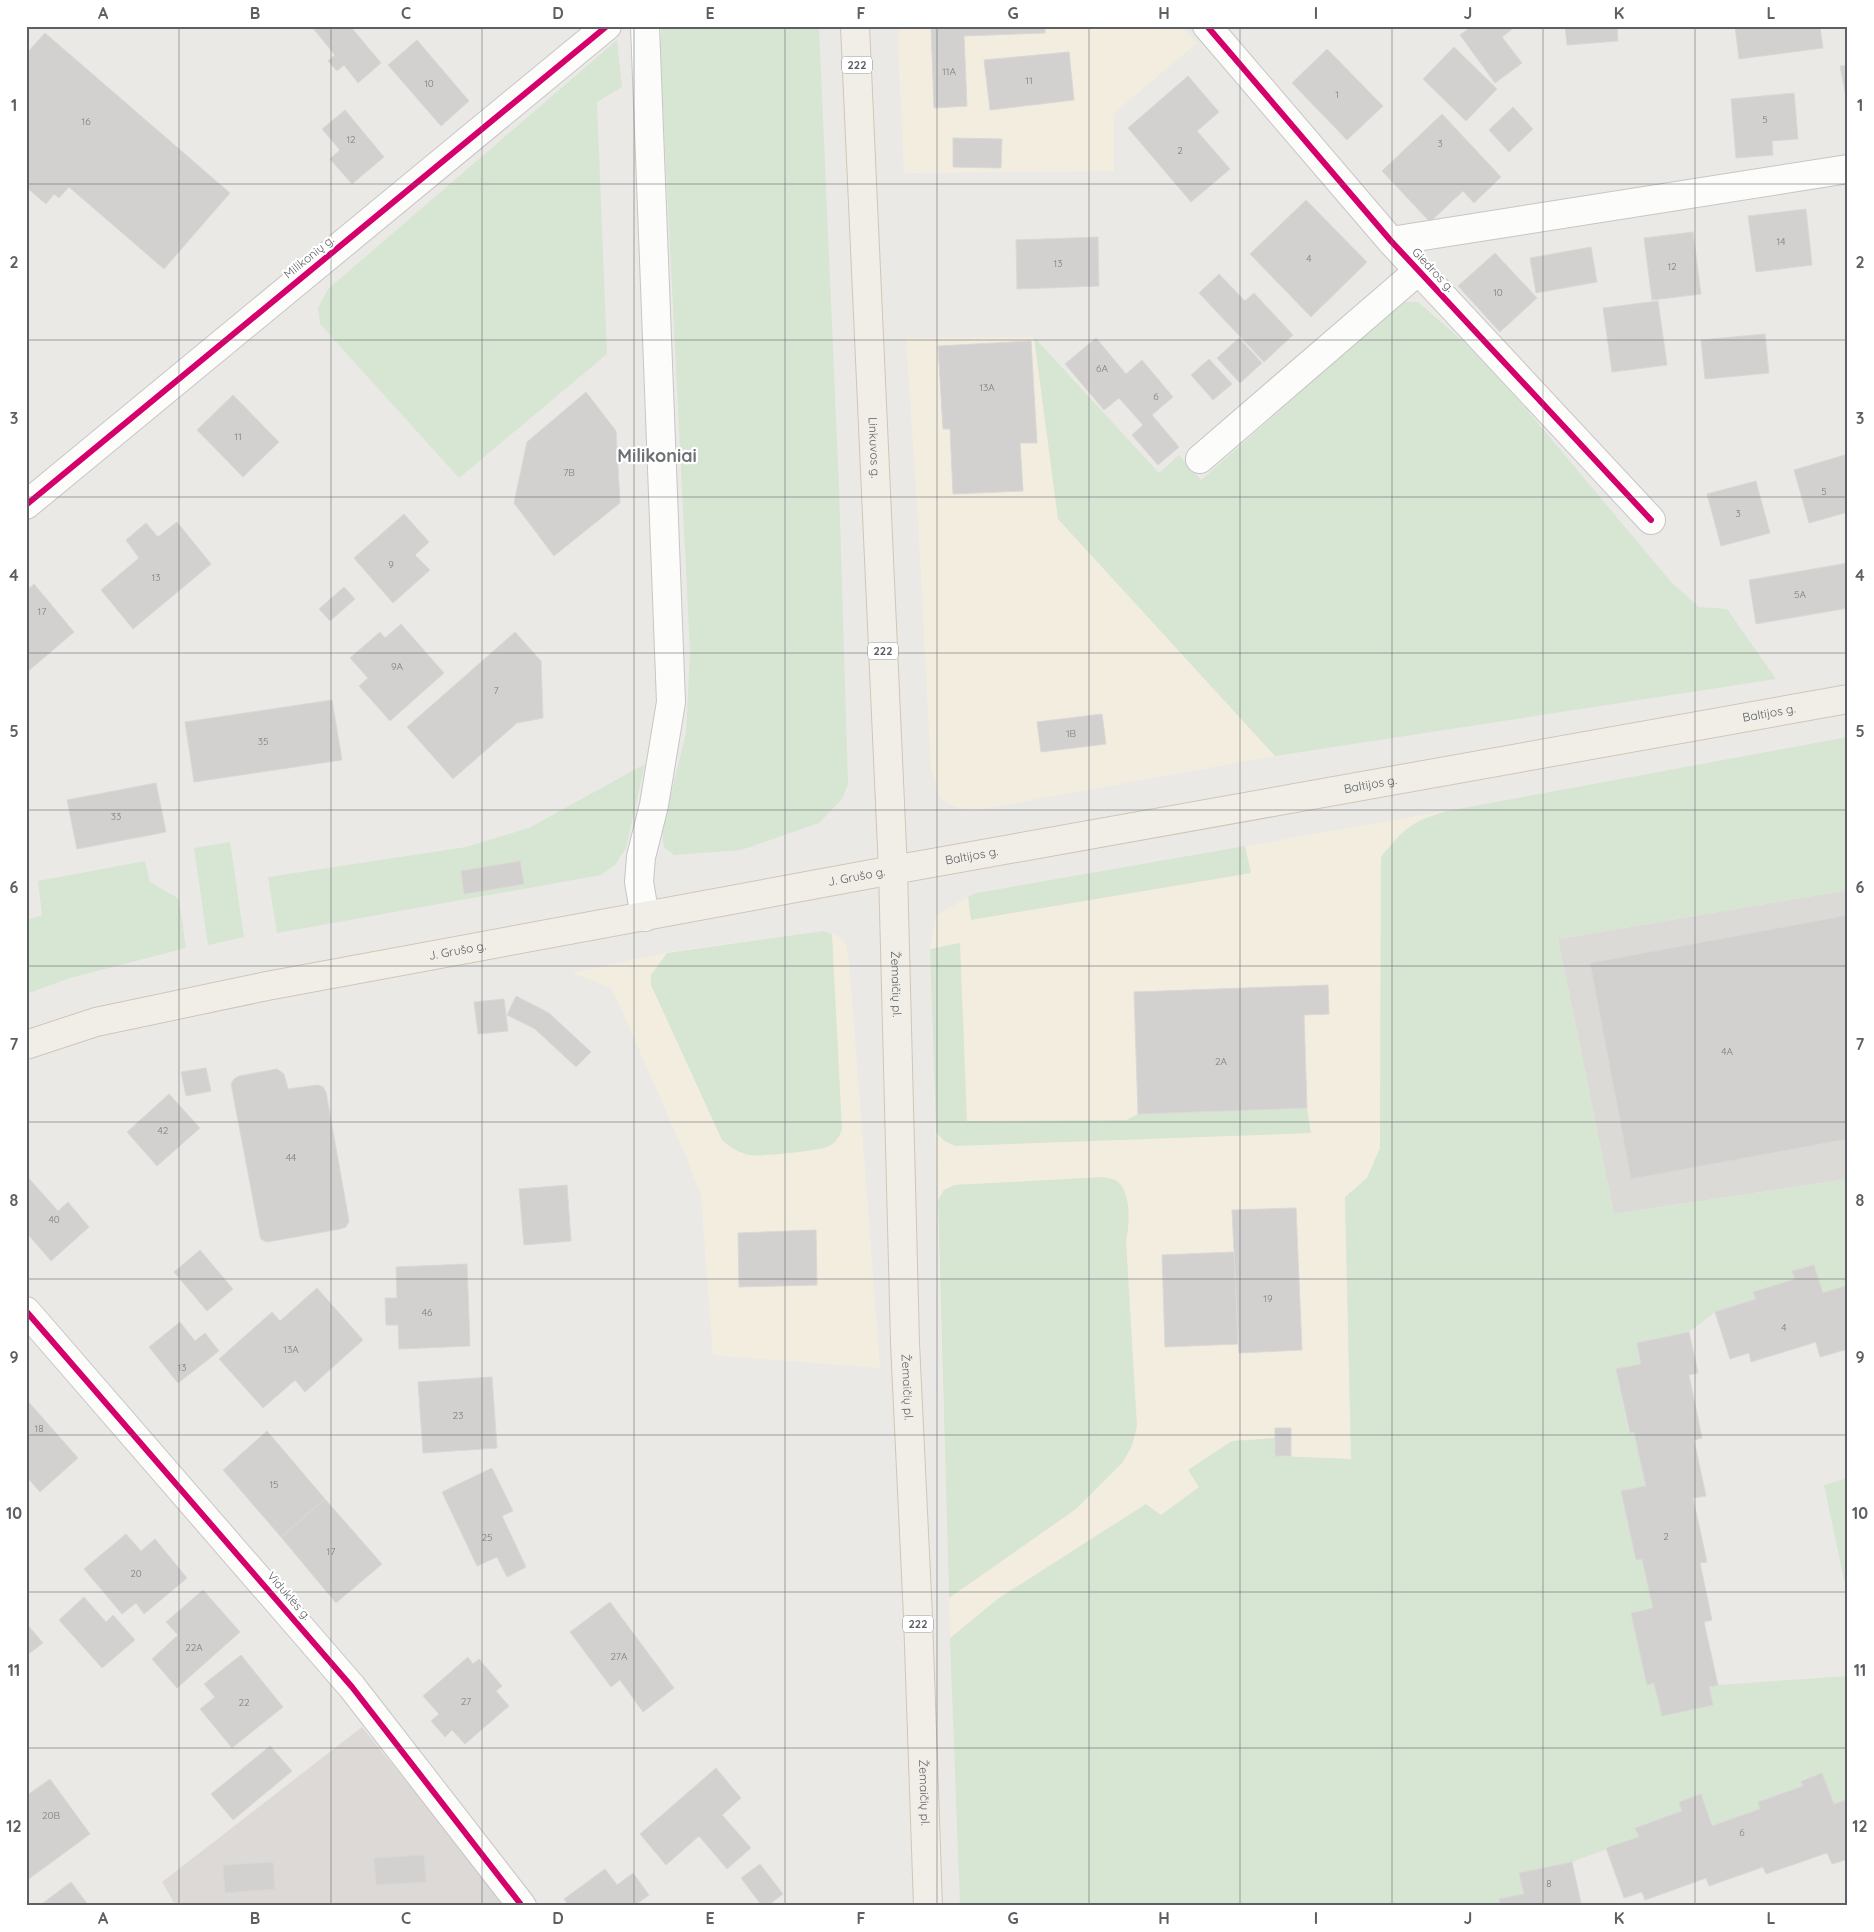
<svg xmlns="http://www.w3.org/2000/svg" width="1874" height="1932" viewBox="0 0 1874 1932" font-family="Quicksand,sans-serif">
	<rect width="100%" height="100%" fill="#ebe9e6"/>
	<path fill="#f3ede0" d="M899 26H1181L1197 43 1114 113V171L904 173 898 43Z
		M1034 337 1058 519 1275 756 972 811 953 806 940 798 931 768 918 519 906 338Z
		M1447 811 1421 819 1381 857 1380 1148 1367 1178 1345 1198 1351 1459 1275 1456V1438L1188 1470 1199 1487 1161 1516 1146 1504 999 1598 950 1638 930 949 936 915 976 893Z
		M823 931 836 935 845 942 849 960 880 1368 713 1355 701 1196 687 1159 612 988 572 973 674 951Z"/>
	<path fill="#dcdad7" d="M1848 890V1179L1614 1214 1558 939Z"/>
	<path fill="#dcd9d6" d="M362 1727 508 1906H176L162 1882Z"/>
	<path fill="#d7e5d3" d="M662 26H819L839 486 848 784 842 799 819 823 741 850 674 855 664 847 662 830 686 733 690 651 660 46Z
		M617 40 622 87 597 102 607 354 459 478 320 324 318 308 328 289Z
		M1403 302H1418L1485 360 1672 583 1699 607 1727 609 1776 679 1275 756 1058 519 1034 337 1159 473 1179 455 1201 480Z
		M1848 737V890L1558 939 1614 1214 1848 1179V1285L1823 1293 1814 1265 1793 1271 1795 1279 1754 1292 1756 1299 1715 1312 1689 1332 1637 1343 1641 1364 1616 1370 1629 1433 1634 1432 1646 1486 1621 1491 1636 1560 1642 1559 1653 1608 1632 1613 1647 1684 1654 1683 1662 1716 1713 1705 1709 1687 1718 1685 1848 1676V1799L1834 1804 1822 1773 1801 1780 1803 1786 1758 1802 1760 1809 1712 1826 1701 1794 1679 1802 1682 1811 1636 1827 1639 1837 1572 1862 1524 1894 1499 1899 1500 1906H960L950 1638 999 1598 1146 1504 1161 1515 1199 1487 1188 1470 1232 1441 1275 1438V1456L1351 1459 1345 1197 1367 1178 1380 1148 1381 857C1404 828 1411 822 1447 811Z
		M645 764 626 848 615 865 601 875 277 933 268 877 466 847 529 828Z
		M230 842 244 937 208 945 194 848Z
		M1245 846 1251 873 971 920 968 897 976 893Z
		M145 861 150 882 179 899 186 948 70 978 26 994V920L42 915 38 881Z
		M823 931 832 934 842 1130C839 1137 835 1144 827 1147 817 1151 759 1157 749 1155 739 1153 730 1147 722 1140L651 985V975L667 953Z
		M960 943 967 1121 1127 1120 1138 1114 1307 1108 1311 1133 956 1146 944 1141 936 1132 930 949Z
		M1103 1177C1107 1178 1115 1179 1118 1182 1131 1193 1130 1225 1126 1240L1137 1426 1132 1446 1122 1463 1076 1509 949 1598 938 1200 944 1190 954 1185Z
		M1848 1478V1579L1844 1580 1824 1485Z"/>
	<path fill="#d2d1cf" stroke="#dad8d6" d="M311 26H350L381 63 358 83 344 65 337 71 328 61 335 55Z
		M931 26H1045V33L964 36 967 106 934 108Z
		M1472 26H1516L1502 37 1522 63 1495 83 1460 35Z
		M1565 26H1617L1618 41 1567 45Z
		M1735 26H1820L1823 48 1739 59Z
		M45 33 230 193 164 269 69 187 59 198 54 194 46 204 26 187V54Z
		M417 40 469 101 441 126 388 65Z
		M1454 47 1497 89 1466 121 1423 79Z
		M1327 49 1383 106 1347 140 1292 83Z
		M1069 52 1074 100 990 110 984 60Z
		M1848 65V107L1840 66Z
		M1188 76 1219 112 1197 131 1230 169 1191 202 1128 128Z
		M1794 93 1798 139 1772 141 1773 155 1736 158 1731 99Z
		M1513 107 1533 129 1509 152 1489 130Z
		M345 110 384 157 352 184 330 159 340 150 322 129Z
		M1442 114 1501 177 1474 203 1463 191 1430 222 1382 171Z
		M953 138 1002 139 1001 168 953 167Z
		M1306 200 1367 262 1311 317 1250 254Z
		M1806 209 1812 265 1756 272 1748 216Z
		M1693 232 1701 294 1652 300 1644 238Z
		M1098 237 1099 286 1017 289 1016 240Z
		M1591 247 1597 282 1536 293 1530 258Z
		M1495 253 1537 298 1500 332 1458 286Z
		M1219 274 1245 301 1254 293 1293 335 1264 362 1199 293Z
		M1658 301 1667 365 1612 372 1603 308Z
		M1765 334 1769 373 1705 379 1701 340Z
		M1096 338 1126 374 1142 360 1173 397 1152 415 1179 447 1158 465 1132 435 1143 425 1119 398 1104 410 1065 364Z
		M1239 338 1262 363 1240 383 1217 358Z
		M1031 341 1037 443H1020L1023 491 953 494 950 429H943L938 346Z
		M1209 359 1232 384 1213 400 1191 375Z
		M586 392 616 431 620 503 554 556 514 503 527 442Z
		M233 395 279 442 243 477 197 430Z
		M1848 454V512L1809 523 1794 470Z
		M1756 481 1770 533 1721 546 1707 494Z
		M404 514 429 542 415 555 430 570 393 603 354 558Z
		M177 522 211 564 133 629 101 590 139 558 126 540 146 523 158 537Z
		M1848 563V608L1756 624 1749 580Z
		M34 584 74 632 26 673V591Z
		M344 587 355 599 330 621 319 609Z
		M401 624 444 673 390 721 359 686 368 678 350 658 380 632 385 638Z
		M515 632 541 661 543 718 517 723 453 779 407 727Z
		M332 700 342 760 194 782 185 722Z
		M1102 714 1106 744 1041 752 1037 722Z
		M156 783 166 832 77 849 67 800Z
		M520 861 524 884 464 894 461 871Z
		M1848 915V1139L1631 1179 1590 963Z
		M1328 985 1329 1014 1304 1015 1307 1108 1138 1114 1134 992Z
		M516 996 549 1013 591 1052 576 1067 535 1029 507 1015Z
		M504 999 508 1031 478 1034 474 1002Z
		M206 1068 211 1091 186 1096 181 1072Z
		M277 1069 284 1074 288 1089 318 1085 323 1087 326 1092 349 1221 346 1227 340 1229 267 1242 261 1239 260 1236 231 1084 234 1079 239 1076Z
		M169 1094 200 1128 157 1166 127 1132Z
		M26 1175 58 1211 68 1202 89 1227 51 1261 26 1232Z
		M567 1185 571 1241 524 1245 519 1189Z
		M1296 1208 1302 1350 1239 1353 1232 1210Z
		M816 1230 817 1285 739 1287 738 1233Z
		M200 1250 233 1289 207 1311 174 1272Z
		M1234 1252 1238 1344 1165 1347 1162 1255Z
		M467 1264 470 1346 399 1349 398 1325H386L385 1298H397L396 1267Z
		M1814 1265 1823 1293 1848 1285V1349L1820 1357 1816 1342 1751 1362 1749 1353 1730 1359 1715 1312 1756 1299 1753 1292 1795 1279 1792 1271Z
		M317 1288 363 1340 305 1392 295 1380 263 1408 219 1359 272 1312 280 1321Z
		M180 1322 195 1341 205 1333 219 1351 178 1383 149 1347Z
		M1689 1332 1698 1373 1689 1375 1702 1438 1694 1440 1706 1496 1693 1498 1707 1562 1700 1563 1712 1620 1704 1622 1718 1685 1709 1687 1713 1705 1662 1716 1654 1683 1647 1685 1631 1613 1653 1608 1642 1559 1636 1560 1621 1491 1646 1486 1634 1432 1630 1433 1616 1369 1641 1364 1637 1343Z
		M492 1377 497 1448 423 1453 418 1382Z
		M26 1399 78 1458 40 1492 26 1476Z
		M1275 1428H1291V1456H1275Z
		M267 1431 325 1499 281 1537 223 1470Z
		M492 1468 513 1511 502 1516 526 1567 507 1577 497 1557 477 1566 442 1492Z
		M325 1499 382 1564 336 1603 281 1537Z
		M126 1534 141 1551 155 1539 187 1578 144 1614 136 1603 122 1614 84 1569Z
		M203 1590 240 1632 177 1688 152 1659 178 1635 166 1622Z
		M84 1597 106 1622 113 1615 135 1640 102 1668 59 1620Z
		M610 1602 674 1688 643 1712 620 1680 611 1687 570 1632Z
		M26 1623 43 1643 26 1656Z
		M241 1655 283 1707 232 1748 200 1709 215 1697 204 1684Z
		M468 1657 473 1664 479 1659 502 1686 496 1691 509 1706 465 1744 452 1730 445 1737 431 1721 439 1714 423 1696Z
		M270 1746 292 1771 233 1820 211 1794Z
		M716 1768 741 1798 722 1815 751 1848 727 1869 699 1836 666 1865 640 1834Z
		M1822 1773 1834 1804 1848 1799V1859L1832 1864 1827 1853 1766 1874 1763 1867 1709 1886 1706 1878 1645 1900 1642 1892 1624 1898 1606 1848 1639 1837 1635 1828 1682 1811 1679 1802 1701 1794 1712 1826 1760 1809 1758 1802 1803 1786 1801 1781Z
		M50 1779 90 1834 26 1881V1796Z
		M424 1855 426 1882 376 1885 374 1858Z
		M273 1862 275 1889 225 1893 223 1865Z
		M1572 1862 1581 1903 1571 1906H1500L1499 1899 1524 1894 1519 1873Z
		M760 1864 783 1894 767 1906H762L741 1878Z
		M605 1869 617 1885 633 1873 649 1895 634 1906H569L564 1899Z
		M71 1882 89 1906H39Z"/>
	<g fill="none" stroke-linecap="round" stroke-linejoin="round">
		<g stroke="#c7c6c6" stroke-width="30">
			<path id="minor" d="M1207 26 1391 241 1651 520
				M1391 241 1848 169
				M1200 459 1418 271
				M26 505 607 26
				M645 917 639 882 641 857 654 805 671 702 645 26
				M26 1311 352 1687 522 1906"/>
		</g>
		<g stroke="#d0c6b6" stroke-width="30">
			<g id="major">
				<path id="s1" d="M855 26 893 870 905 1343 918 1617 928 1906"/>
				<path id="s2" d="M26 1045 96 1022 267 986 893 870 1848 699"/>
			</g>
		</g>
		<use href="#minor" stroke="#fcfcfb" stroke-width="28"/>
		<use href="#major" stroke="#f1eee8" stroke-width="28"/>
		<g stroke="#fff" stroke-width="9">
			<path id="cycleway" d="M1207 26 1391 241 1651 520
				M26 505 607 26
				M26 1311 352 1687 522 1906"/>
		</g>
		<use href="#cycleway" stroke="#d6006c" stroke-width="6"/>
	</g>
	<path fill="none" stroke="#5c5f63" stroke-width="1" stroke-opacity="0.55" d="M179 26V1906M331 26V1906M482 26V1906M634 26V1906M785 26V1906M937 26V1906M1089 26V1906M1240 26V1906M1392 26V1906M1543 26V1906M1695 26V1906M26 184H1848M26 340H1848M26 497H1848M26 653H1848M26 810H1848M26 966H1848M26 1122H1848M26 1279H1848M26 1435H1848M26 1592H1848M26 1748H1848"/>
	<g text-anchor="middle" stroke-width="4.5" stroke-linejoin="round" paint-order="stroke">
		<g font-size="10" fill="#7b7d7f">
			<text x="949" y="75">11A</text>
			<text x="1029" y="84">11</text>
			<text x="429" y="87">10</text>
			<text x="1337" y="98">1</text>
			<text x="1765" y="123">5</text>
			<text x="86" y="125">16</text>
			<text x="351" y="143">12</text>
			<text x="1440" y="147">3</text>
			<text x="1180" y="154">2</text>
			<text x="1781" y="245">14</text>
			<text x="1309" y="262">4</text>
			<text x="1058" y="267">13</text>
			<text x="1672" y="270">12</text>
			<text x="1498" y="296">10</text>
			<text x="1102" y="372">6A</text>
			<text x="987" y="391">13A</text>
			<text x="1156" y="400">6</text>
			<text x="238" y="440">11</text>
			<text x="569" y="476">7B</text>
			<text x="1824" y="495">5</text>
			<text x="1738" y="517">3</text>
			<text x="391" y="568">9</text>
			<text x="156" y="581">13</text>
			<text x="1800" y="598">5A</text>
			<text x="42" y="615">17</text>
			<text x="397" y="670">9A</text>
			<text x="496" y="694">7</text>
			<text x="1071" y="737">1B</text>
			<text x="263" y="745">35</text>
			<text x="116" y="820">33</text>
			<text x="1727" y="1055">4A</text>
			<text x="1221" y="1065">2A</text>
			<text x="163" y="1134">42</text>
			<text x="291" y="1161">44</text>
			<text x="54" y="1223">40</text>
			<text x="1268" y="1302">19</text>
			<text x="427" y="1316">46</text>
			<text x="1784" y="1331">4</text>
			<text x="291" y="1353">13A</text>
			<text x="182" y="1371">13</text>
			<text x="458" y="1419">23</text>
			<text x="39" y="1432">18</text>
			<text x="274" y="1488">15</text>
			<text x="1666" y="1540">2</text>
			<text x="487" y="1541">25</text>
			<text x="331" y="1555">17</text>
			<text x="136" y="1577">20</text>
			<text x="194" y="1651">22A</text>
			<text x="619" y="1660">27A</text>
			<text x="466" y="1705">27</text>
			<text x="244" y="1706">22</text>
			<text x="51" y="1819">20B</text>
			<text x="1742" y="1836">6</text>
			<text x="1549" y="1887">8</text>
		</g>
		<g fill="#fff" stroke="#8d8f92" stroke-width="1">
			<rect x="842" y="56.5" width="30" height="17" rx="4"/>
			<rect x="868" y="642.5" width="30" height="17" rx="4"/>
			<rect x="903" y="1615.5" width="30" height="17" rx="4"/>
		</g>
		<g font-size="11" font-weight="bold" fill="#5c5f63">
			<text x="857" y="69">222</text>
			<text x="883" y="655">222</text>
			<text x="918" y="1628">222</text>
		</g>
		<g font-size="12" fill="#5c5f63" stroke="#fff">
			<text transform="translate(309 257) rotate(-39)" y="4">Milikonių g.</text>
			<text transform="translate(1433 270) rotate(47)" y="4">Giedros g.</text>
			<text dy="4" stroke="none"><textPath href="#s1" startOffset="422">Linkuvos g.</textPath></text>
			<text dy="4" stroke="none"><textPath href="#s2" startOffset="1775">Baltijos g.</textPath></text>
			<text dy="4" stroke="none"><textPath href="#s2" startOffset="1370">Baltijos g.</textPath></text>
			<text dy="4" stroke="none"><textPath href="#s2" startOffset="965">Baltijos g.</textPath></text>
			<text dy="4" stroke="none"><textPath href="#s2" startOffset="848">J. Grušo g.</textPath></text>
			<text dy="4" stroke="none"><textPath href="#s2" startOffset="442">J. Grušo g.</textPath></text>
			<text dy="4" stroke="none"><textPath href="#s1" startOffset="959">Žemaičių pl.</textPath></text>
			<text dy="4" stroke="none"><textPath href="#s1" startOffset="1362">Žemaičių pl.</textPath></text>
			<text transform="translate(289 1596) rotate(49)" y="4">Viduklės g.</text>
			<text dy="4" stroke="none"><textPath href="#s1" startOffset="1768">Žemaičių pl.</textPath></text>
		</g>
		<g font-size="18" font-weight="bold" fill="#6d7174" stroke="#fff">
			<text x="657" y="462">Milikoniai</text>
		</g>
	</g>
	<rect width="1874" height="1932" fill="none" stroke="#ffffff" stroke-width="55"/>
	<rect x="28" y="28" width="1818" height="1876" fill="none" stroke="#5c5f63" stroke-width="2"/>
	<g font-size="16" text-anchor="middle" font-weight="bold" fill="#5c5f63">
		<text x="103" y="19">A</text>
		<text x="255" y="19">B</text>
		<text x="406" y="19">C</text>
		<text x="558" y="19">D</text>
		<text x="710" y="19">E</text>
		<text x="861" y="19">F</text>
		<text x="1013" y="19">G</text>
		<text x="1164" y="19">H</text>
		<text x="1316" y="19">I</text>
		<text x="1468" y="19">J</text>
		<text x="1619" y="19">K</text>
		<text x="1771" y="19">L</text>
		<text x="14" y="111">1</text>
		<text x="1860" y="111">1</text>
		<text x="14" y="268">2</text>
		<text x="1860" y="268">2</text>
		<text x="14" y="424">3</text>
		<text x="1860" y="424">3</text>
		<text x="14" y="581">4</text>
		<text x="1860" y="581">4</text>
		<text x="14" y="737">5</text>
		<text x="1860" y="737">5</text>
		<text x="14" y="893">6</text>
		<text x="1860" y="893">6</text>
		<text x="14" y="1050">7</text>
		<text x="1860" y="1050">7</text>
		<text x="14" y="1206">8</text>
		<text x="1860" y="1206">8</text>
		<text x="14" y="1363">9</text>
		<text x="1860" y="1363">9</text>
		<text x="14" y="1519">10</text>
		<text x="1860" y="1519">10</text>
		<text x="14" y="1676">11</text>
		<text x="1860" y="1676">11</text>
		<text x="14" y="1832">12</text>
		<text x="1860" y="1832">12</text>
		<text x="103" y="1924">A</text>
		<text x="255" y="1924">B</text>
		<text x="406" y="1924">C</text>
		<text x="558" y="1924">D</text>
		<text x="710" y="1924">E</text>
		<text x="861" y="1924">F</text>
		<text x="1013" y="1924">G</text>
		<text x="1164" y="1924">H</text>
		<text x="1316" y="1924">I</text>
		<text x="1468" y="1924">J</text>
		<text x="1619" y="1924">K</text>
		<text x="1771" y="1924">L</text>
	</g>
</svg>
